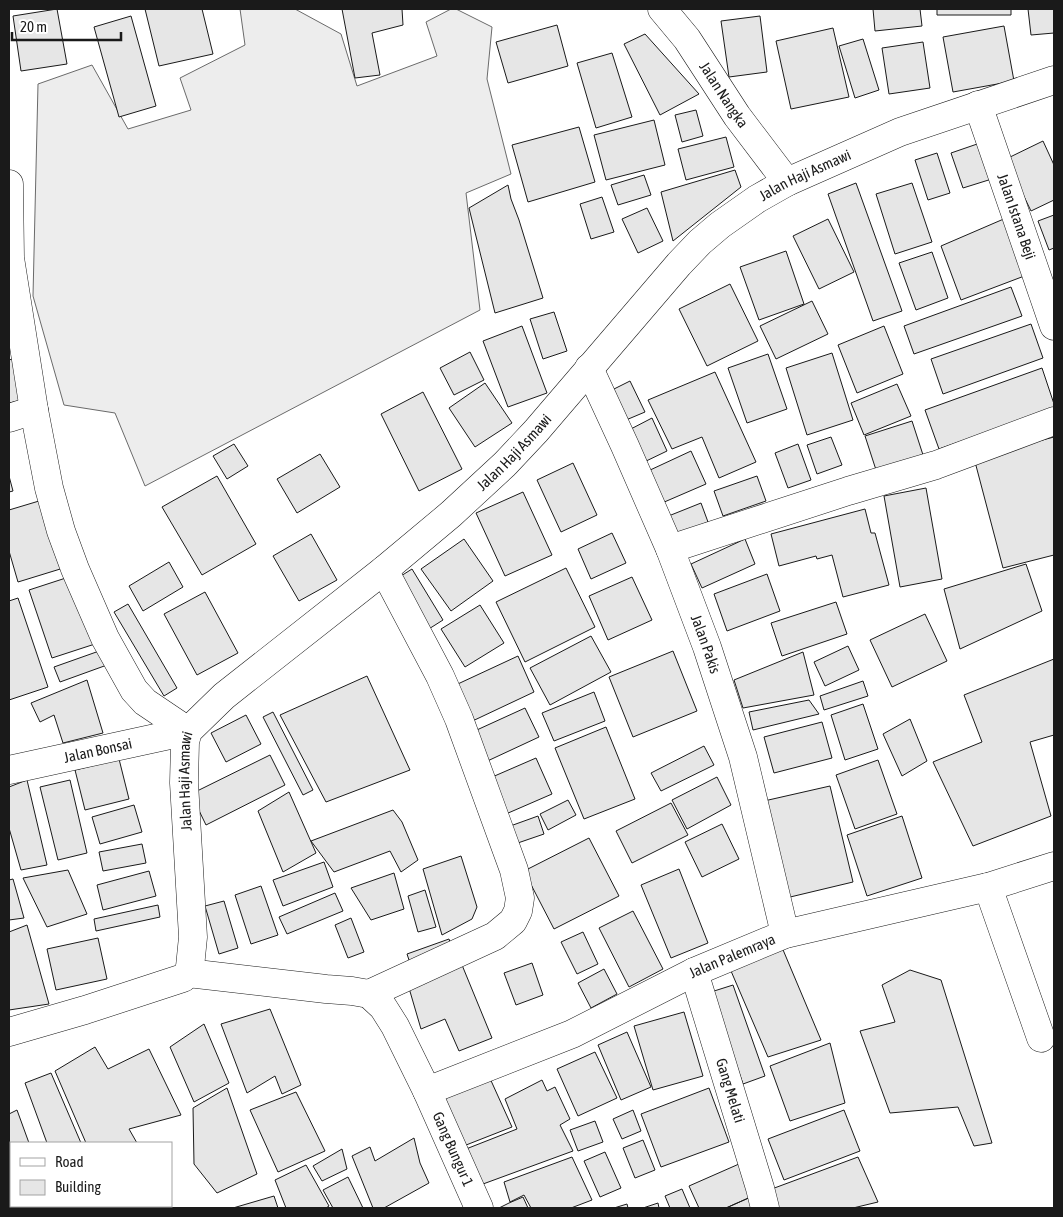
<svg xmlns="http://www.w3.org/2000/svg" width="1063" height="1217" viewBox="0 0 1063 1217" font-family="'Asap Condensed',sans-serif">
	<rect width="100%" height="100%" fill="#fff"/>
	<path fill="#ededed" stroke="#6a6a6a" d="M240 9H295L341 34 357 86 437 56 426 22 451 9H456L492 27 487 79 511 174 466 193 480 310 145 486 115 413 64 405 33 296 38 84 92 65 128 129 191 110 180 78 245 45Z"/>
	<path fill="#e6e6e6" stroke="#1a1a1a" d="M57 9 67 64 21 71 13 16Z
		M145 9H202L213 54 159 66Z
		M342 9H402L403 25 372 33 380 75 355 78Z
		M873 9H920L922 26 875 31Z
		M937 9H1011V15H937Z
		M1028 9H1054V33L1031 35Z
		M131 16 156 106 119 117 94 27Z
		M760 16 767 72 729 77 721 21Z
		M557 25 568 66 508 83 496 42Z
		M1004 26 1014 81 953 92 943 37Z
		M833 28 849 97 791 109 776 41Z
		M645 34 699 94 660 115 624 44Z
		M863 39 879 90 855 98 839 46Z
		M923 42 930 88 889 94 882 48Z
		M612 53 632 117 596 128 577 63Z
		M696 110 703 136 682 142 675 115Z
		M654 120 665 165 606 180 594 135Z
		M579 127 595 182 528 202 512 145Z
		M726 137 734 167 686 180 678 149Z
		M1043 141 1054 165V200L1031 211 1006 159Z
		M983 142 995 178 963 188 951 153Z
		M937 153 950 193 928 200 915 160Z
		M735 170 741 187 673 241 661 192Z
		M644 175 651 195 618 205 611 185Z
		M856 183 902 311 873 321 828 194Z
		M912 183 932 242 895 254 876 194Z
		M508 185 511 199 519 220 543 298 495 313 469 208Z
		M602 197 614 232 591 239 580 204Z
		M647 208 663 241 638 253 622 219Z
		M1054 215V248L1049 250 1038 221Z
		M1006 218 1027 275 961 300 941 246Z
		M828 219 854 272 819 289 793 236Z
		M786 251 804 304 759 320 740 267Z
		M932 252 948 298 916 310 899 263Z
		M730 284 758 341 707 366 679 309Z
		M1011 287 1022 316 914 354 904 326Z
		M812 301 828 334 776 359 760 326Z
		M554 312 567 351 543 359 530 319Z
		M1031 324 1043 358 943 394 931 359Z
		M522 326 547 393 508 407 483 341Z
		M884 326 903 374 857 393 838 345Z
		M470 352 484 380 454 395 440 368Z
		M832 353 853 420 807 435 786 368Z
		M768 354 787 409 747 423 728 368Z
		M19 357 28 399 9 403V360Z
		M1042 368 1054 404V409L939 449 925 410Z
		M715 372 756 462 719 478 702 437 672 449 648 400Z
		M630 381 645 412 626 420 612 390Z
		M485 383 512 423 475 447 449 408Z
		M897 384 911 416 864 435 851 403Z
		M423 392 462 469 419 491 381 414Z
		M652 418 667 451 642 463 627 431Z
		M912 421 924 458 877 473 865 436Z
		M831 437 842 465 817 474 807 445Z
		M1054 437V555L1003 568 974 458Z
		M234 444 248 466 227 479 213 456Z
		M798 444 811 480 788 488 775 453Z
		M691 451 706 484 662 503 648 471Z
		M320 454 340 487 297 513 277 479Z
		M573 463 597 515 561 532 537 480Z
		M9 476 13 491 9 492Z
		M217 476 256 544 202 575 162 507Z
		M757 476 766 501 723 516 714 491Z
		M926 488 942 579 900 587 884 496Z
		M523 492 552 555 505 576 476 513Z
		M49 498 70 566 18 582 9 551V510Z
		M701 503 708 522 674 536 666 517Z
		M865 509 871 533H875L889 585 843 597 832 555 817 559 816 556 779 566 771 534Z
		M612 533 626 563 591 579 578 549Z
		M311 534 337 580 299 601 273 556Z
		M464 539 493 581 451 611 421 569Z
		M745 539 755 564 702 588 691 564Z
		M169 562 183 587 143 611 129 586Z
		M1026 564 1042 611 960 649 944 589Z
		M566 568 595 627 525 662 496 602Z
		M412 569 443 620 424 632 393 581Z
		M767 574 780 611 727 631 714 594Z
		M75 575 98 643 52 658 29 590Z
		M632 577 652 620 608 640 589 596Z
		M205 592 238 653 197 675 164 614Z
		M18 598 48 687 9 700V601Z
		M836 602 847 634 782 656 771 623Z
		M128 604 177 688 164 696 114 612Z
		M480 605 504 643 465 667 441 629Z
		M925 614 947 661 892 687 870 640Z
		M591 636 611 672 550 705 530 668Z
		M848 646 859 670 825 686 814 662Z
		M102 650 107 665 60 682 54 667Z
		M673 651 697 711 633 737 609 677Z
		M803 652 814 695 743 708 734 680Z
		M518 656 534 692 464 725 447 689Z
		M1054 659V735L1030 742 1051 816 973 846 933 762 982 742 964 695Z
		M367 676 410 770 326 802 280 715Z
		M87 680 103 733 63 743 54 715 40 722 31 703Z
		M863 681 868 696 824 710 820 696Z
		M594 692 605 721 554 741 542 713Z
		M809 700 819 714 753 730 749 712Z
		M863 704 878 749 845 760 831 715Z
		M525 708 539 737 481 764 468 734Z
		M273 712 313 790 303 795 263 717Z
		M246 715 261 744 226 762 211 733Z
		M910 719 927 761 902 776 883 734Z
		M822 722 832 758 774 773 764 737Z
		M606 727 635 799 584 819 555 748Z
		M704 746 714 765 661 791 651 773Z
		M270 755 285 785 206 825 191 794Z
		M536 758 552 794 499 817 483 781Z
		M119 759 129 799 85 810 75 770Z
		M878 760 897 814 855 829 836 775Z
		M717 777 731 805 687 829 672 800Z
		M27 780 47 865 21 870 9 828V787Z
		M70 780 87 853 58 860 40 787Z
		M830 786 853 882 786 898 764 801Z
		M289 792 316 853 283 872 258 811Z
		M568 800 576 815 548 830 540 814Z
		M671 803 688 835 632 863 616 831Z
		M134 805 142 832 100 844 92 817Z
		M393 810 402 822 418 860 401 872 390 851 334 872 311 841Z
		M538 816 544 834 509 846 502 829Z
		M902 816 922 878 867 896 847 835Z
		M722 824 739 859 702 877 685 842Z
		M589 838 619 896 554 929 524 871Z
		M142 844 146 863 103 871 99 852Z
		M461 856 477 907 472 919 442 935 423 869Z
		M324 862 333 887 283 906 273 880Z
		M679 869 708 943 671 958 641 885Z
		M68 870 87 914 47 927 23 878Z
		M149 871 156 896 103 910 97 885Z
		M394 873 404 909 371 920 351 888Z
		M13 879 24 918 9 920V880Z
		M261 886 278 935 251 944 235 895Z
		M425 890 436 927 418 932 408 896Z
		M335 893 343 911 287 934 279 917Z
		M224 901 238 948 219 954 205 906Z
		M158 905 160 917 96 931 94 919Z
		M633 911 663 969 629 987 599 928Z
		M351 918 364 952 348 958 335 925Z
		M27 925 49 1004 9 1010V932Z
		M583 932 598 964 577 974 561 942Z
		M98 938 107 979 56 990 47 949Z
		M449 939 452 948 410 963 407 954Z
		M781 945 821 1040 768 1057 731 971Z
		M532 963 543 995 516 1005 504 973Z
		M462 965 492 1038 459 1051 445 1019 421 1029 409 988Z
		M604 969 617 994 591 1008 578 983Z
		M910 970 941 980 992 1143 974 1146 958 1107 890 1113 860 1031 895 1022 882 985Z
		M733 985 765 1076 743 1084 711 992Z
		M270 1009 301 1085 282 1094 275 1076 247 1093 221 1024Z
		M684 1012 703 1076 653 1090 634 1026Z
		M204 1024 229 1083 194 1102 170 1047Z
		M627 1032 651 1087 621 1100 598 1045Z
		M830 1043 845 1103 790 1121 770 1066Z
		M95 1047 108 1069 149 1049 181 1115 129 1129 137 1143H86L55 1071Z
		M595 1052 617 1098 578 1116 557 1069Z
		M51 1073 81 1143H47L25 1083Z
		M488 1074 512 1127 461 1147 435 1097Z
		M542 1080 547 1091 555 1087 570 1119 560 1125 573 1151 483 1184 466 1149 517 1129 505 1099Z
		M227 1088 257 1174 217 1193 194 1164 193 1108Z
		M709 1088 729 1142 661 1167 641 1114Z
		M296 1092 325 1151 278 1172 250 1110Z
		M17 1110 29 1143H11V1191L9 1192V1114Z
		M633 1110 641 1131 622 1139 613 1119Z
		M844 1110 860 1151 784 1180 768 1139Z
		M595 1121 603 1142 578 1151 570 1130Z
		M414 1138 420 1163 429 1183 384 1208H373L352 1156 370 1147 375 1161Z
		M643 1140 655 1170 635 1178 623 1148Z
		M342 1149 347 1169 322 1181 313 1166Z
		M605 1152 621 1188 600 1197 584 1161Z
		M572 1157 592 1200 571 1208H531L524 1195 510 1202 504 1182Z
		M858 1157 878 1202 853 1208H771L769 1190Z
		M739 1164 753 1196 726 1208H699L689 1186Z
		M306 1165 329 1206 326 1208H286L275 1180Z
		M348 1177 363 1208H333L323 1190Z
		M682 1189 690 1208H670L665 1196Z
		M274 1196 278 1208H233Z
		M753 1196 758 1208H726Z
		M523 1197 528 1208H499L509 1203Z
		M658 1203 659 1208H643Z
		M627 1204 628 1208H614Z"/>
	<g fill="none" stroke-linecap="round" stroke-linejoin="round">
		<g stroke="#1a1a1a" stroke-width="29">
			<g id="street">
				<path id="s1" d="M662 9 687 39 737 116 787 182"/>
				<path id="s2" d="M978 105 1054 326"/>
				<path d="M9 184 10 258 34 410 49 488 61 531 75 569 105 638 134 690 145 702 188 731"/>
				<path id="s3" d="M589 368 625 446 670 549 707 647 743 757 785 934"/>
				<path d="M9 418 34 410"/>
				<path d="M670 549 848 491 936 465 1054 421"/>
				<path id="s4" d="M9 770 188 731"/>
				<path d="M988 887 1041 1038"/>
				<path id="s5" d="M694 972 760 1188 765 1208"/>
				<path id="s6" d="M188 973 326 989 352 991 369 994 383 1007 395 1026 427 1091 479 1208"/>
				<path d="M369 994 495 936 513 921 518 911 520 898 514 870 459 719 440 676 384 570"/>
				<path id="s7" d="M427 1091 572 1034 694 972 785 934 988 887 1054 866"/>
			</g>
		</g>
		<g stroke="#1a1a1a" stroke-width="29">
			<g id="secondary">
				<path id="s8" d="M9 1032 85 1010 183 978 188 973 190 967 193 937 184 783 185 742 188 731 224 696 384 570 451 514 505 464 536 431 679 264 700 242 720 225 757 199 787 182 900 132 1054 80"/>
			</g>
		</g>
		<use href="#street" stroke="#fff" stroke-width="28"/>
		<use href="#secondary" stroke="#fff" stroke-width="28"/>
	</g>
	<g text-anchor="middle" stroke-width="4" stroke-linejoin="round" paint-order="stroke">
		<g font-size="15" fill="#1a1a1a" stroke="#fff">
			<text dy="5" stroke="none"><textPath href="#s1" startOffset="106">Jalan Nangka</textPath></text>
			<text dy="5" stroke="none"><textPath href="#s8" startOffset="1268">Jalan Haji Asmawi</textPath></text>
			<text dy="5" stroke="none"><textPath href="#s2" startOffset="118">Jalan Istana Beji</textPath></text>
			<text dy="5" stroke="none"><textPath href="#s8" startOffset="862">Jalan Haji Asmawi</textPath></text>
			<text dy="5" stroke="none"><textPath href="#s3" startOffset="300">Jalan Pakis</textPath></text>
			<text dy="5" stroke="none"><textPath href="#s4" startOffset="91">Jalan Bonsai</textPath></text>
			<text dy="5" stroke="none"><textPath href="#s8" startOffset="382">Jalan Haji Asmawi</textPath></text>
			<text dy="5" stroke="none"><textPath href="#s7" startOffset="334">Jalan Palemraya</textPath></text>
			<text dy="5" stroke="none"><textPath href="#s5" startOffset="124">Gang Melati</textPath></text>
			<text dy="5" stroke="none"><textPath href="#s6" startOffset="360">Gang Bungur 1</textPath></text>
		</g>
	</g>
	<rect width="1063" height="1217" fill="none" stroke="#1a1a1a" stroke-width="20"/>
	<rect x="10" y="1142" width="162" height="65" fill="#ffffff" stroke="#a3a3a3"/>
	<rect x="20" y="1158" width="25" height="8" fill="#ffffff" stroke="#a3a3a3"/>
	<text x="55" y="1167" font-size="15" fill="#1a1a1a">Road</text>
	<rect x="20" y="1180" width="25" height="15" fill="#e6e6e6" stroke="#a3a3a3"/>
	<text x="55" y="1192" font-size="15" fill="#1a1a1a">Building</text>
	<path d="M12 32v8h109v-8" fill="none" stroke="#1a1a1a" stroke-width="2.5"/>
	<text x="20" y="32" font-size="15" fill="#1a1a1a" stroke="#ffffff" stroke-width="4" paint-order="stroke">20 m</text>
</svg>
